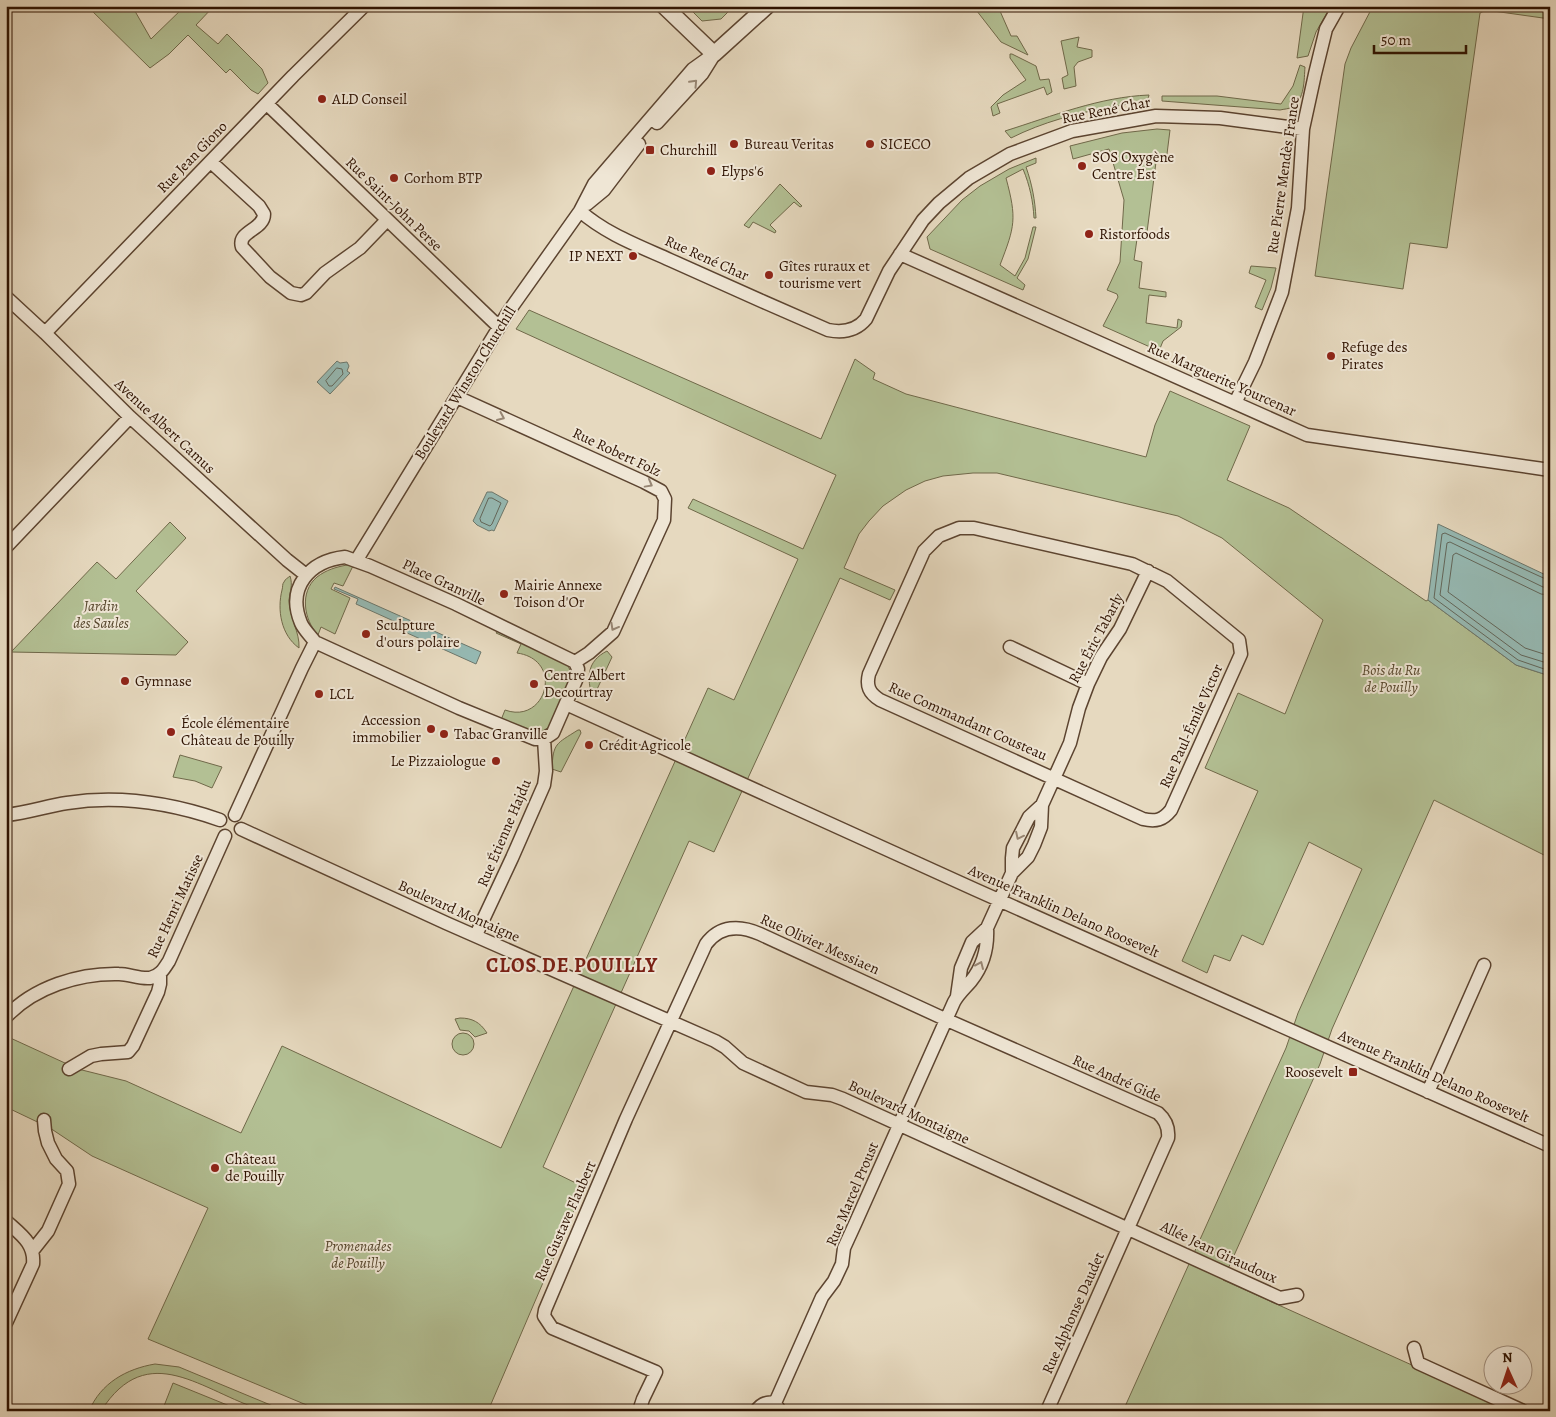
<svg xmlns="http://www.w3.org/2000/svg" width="1556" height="1417" viewBox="0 0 1556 1417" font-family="Alegreya,serif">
	<rect width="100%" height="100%" fill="#e6d9bf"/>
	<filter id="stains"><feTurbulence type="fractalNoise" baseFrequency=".004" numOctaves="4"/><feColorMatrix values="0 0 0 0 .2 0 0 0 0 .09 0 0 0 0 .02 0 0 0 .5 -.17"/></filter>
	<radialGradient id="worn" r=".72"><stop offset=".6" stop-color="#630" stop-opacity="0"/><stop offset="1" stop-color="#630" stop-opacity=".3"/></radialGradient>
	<path fill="#b3c094" stroke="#70694a" d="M87 6H132L151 39 185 6H190L194 11 199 6H214L196 25 218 44 227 34 262 69 268 83 258 94 251 90 230 69 226 73 188 35 169 54 150 68Z
		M687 6H734L721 19 702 21Z
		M973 6H985L988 11 994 6H1006L1000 11 1011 36H1017L1028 55 1001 42Z
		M1304 6H1331L1316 32 1308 56 1297 58Z
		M1373 6H1550V19L1486 10 1480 13 1447 248 1410 243 1403 289 1315 276 1345 64 1351 48Z
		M1079 37 1077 47 1092 50V57L1078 62 1074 67 1076 86 1064 89 1062 78 1068 75 1061 41Z
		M1010 54H1012L1036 66 1040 80 1049 79 1052 92 1047 95 1044 87 997 104 1000 113 993 116 991 107 1003 95 1026 80 1010 58Z
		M1300 65 1305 67C1304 79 1305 100 1292 107 1289 109 1284 109 1280 110L1162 101V96H1217L1281 104 1293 86Z
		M1149 95 1147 103C1135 102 1124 105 1112 107 1077 113 1043 122 1011 138L1005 131C1053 116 1099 97 1149 95Z
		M1157 129 1170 130 1166 162H1156L1146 240 1137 239 1134 260 1142 262 1139 288 1166 292V297L1149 295 1146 323 1177 328 1178 319 1182 321 1181 327 1163 341 1159 351 1103 326 1118 297 1117 294 1107 290 1120 262 1124 200 1109 149 1073 159 1070 146 1122 133Z
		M1036 158V163L1026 167C1032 184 1035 200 1036 218H1034C1033 201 1030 186 1023 169L1006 178C1017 219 1015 226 1000 265L1015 276 1025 258 1033 227H1036L1028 259 1017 278 1025 285 1023 290 930 249 927 237 962 200 980 186 1009 169Z
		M780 184 802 206 800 207 794 202 770 225 776 231 775 233 753 222 749 228 744 225Z
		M1251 266 1276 268 1271 288 1262 310 1255 307 1266 280 1249 273Z
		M529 310 821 439 855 359 875 373 873 379 906 394 1146 457 1155 425 1170 391 1250 426 1227 480 1289 508 1426 601 1428 600 1516 665 1550 676V858L1434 800 1332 1029 1320 1064 1223 1280 1514 1411H1123L1286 1048 1298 1013 1362 869 1309 842 1263 945 1242 935 1230 961 1214 955 1207 973 1182 961 1258 791 1205 768 1238 693 1285 714 1323 620 1222 538 1178 516 997 473H973L943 476 925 481 906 490 883 506 869 521 859 534 844 568 895 590 890 600 840 578 714 852 689 841 543 1167 584 1187 488 1411H321L148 1339 208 1208 92 1156 50 1128 6 1107V1036L78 1069 126 1081 241 1133 282 1046 501 1148 708 688 734 700 798 559 688 508 693 499 803 549 836 475 516 329Z
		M170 522 186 538 136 591 188 642 176 655 11 652 97 562 116 579Z
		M347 565 353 566 343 586 334 583 331 589 350 598 335 634 321 627 318 635C304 620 299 592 317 577 326 570 336 567 347 565Z
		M290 576C293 585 290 591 289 600 289 617 300 632 299 648 281 635 277 610 282 590 283 587 282 584 284 582 285 579 288 578 290 576Z
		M499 629 567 663 571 673V679L549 727C535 739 516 726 501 720L505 710C546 725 565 660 517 653L521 644 496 633Z
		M607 651 612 657 593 698C586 678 587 661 607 651Z
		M578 730H580L581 733 561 772 552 769C553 743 556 744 578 730Z
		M180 755 222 767 212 788 195 781 173 777Z
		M460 1018C472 1018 480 1022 487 1033L475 1037 469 1031 460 1030 455 1019Z
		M452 1044a11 11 0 1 1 22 0a11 11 0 1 1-22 0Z
		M155 1364 179 1367 285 1411C278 1411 269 1412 262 1410 203 1392 148 1337 101 1411H89C101 1383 126 1369 155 1364Z
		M173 1383 242 1411H162Z"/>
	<path fill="#96bab4" stroke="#6c776c" d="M337 361 340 363 347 362 349 366 347 371 350 373 330 394 317 382Z
		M487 492H492L508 501 494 531 492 530 489 531 477 525 473 521Z
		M1438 524 1550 577V676L1516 665 1428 600Z
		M335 587 481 652 476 664 396 628 398 623 356 604 358 599 334 589Z"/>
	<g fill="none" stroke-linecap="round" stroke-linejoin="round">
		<path stroke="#62665a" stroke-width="1" d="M337 368 342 369 343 374 332 386H329L326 381Z
			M489 498H492L501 503 492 524 490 526 481 522 480 519Z
			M1550 581 1445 533 1442 534 1434 598 1518 660 1550 671
			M1550 588 1543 587 1450 542 1447 543 1440 595 1521 655 1550 664
			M1550 595 1541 594 1456 553 1453 555 1448 592 1525 648 1550 656"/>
		<g stroke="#5c4430" stroke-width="15">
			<path id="minor" d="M267 104 499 327
				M657 123 702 74 712 58
				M211 162 259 206 264 214C264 230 237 231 242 247L270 277 291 293 301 295 306 293 325 273 360 248 387 220
				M587 204 604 190 639 144
				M580 211C606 234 639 246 670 260 723 284 775 307 828 330 843 333 856 331 866 319L889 271 923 220 939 203 969 178 1010 154 1072 131 1156 116 1220 118 1303 129
				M900 254 1307 435 1550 470
				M6 297 45 333 130 417 287 560 306 575
				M45 333 293 76 364 6
				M457 397 644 482 661 491 665 499 664 520 613 632 589 653 575 662
				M1235 403 1255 362 1282 292 1298 208 1303 129 1315 74 1326 29 1339 6
				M959 528H974L1132 564 1167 581 1239 640 1241 654 1171 810C1163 820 1156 822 1143 819L880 700C869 693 866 686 869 674L924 551 939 536Z
				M6 547 130 417
				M345 557 370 566 456 604 575 662 578 669 577 678 553 733 544 739H535L459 708 315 642C311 636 304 630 301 623 286 587 310 561 345 557Z
				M356 561 509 311 580 211 594 184 693 69 714 54
				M1010 647 1088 684
				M566 704 974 889 1550 1146
				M6 815C27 813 47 806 67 803 119 795 171 803 220 820
				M235 815 302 668 315 642
				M241 829 446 923 715 1041 725 1047 743 1063 806 1092 832 1095 843 1099 1280 1298 1297 1295
				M1012 873V858L1013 848 1029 817 1042 805 1070 743 1079 708 1088 684 1101 657 1120 629 1148 571
				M476 935 512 858 544 785 546 771 544 739
				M957 996 961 968 972 942 987 928 1012 873 1028 857 1034 845 1041 827 1042 805
				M6 1017C34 987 79 973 119 974 129 974 139 979 150 978 160 976 164 969 169 961L225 836
				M69 1069 91 1056 101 1054 128 1052 133 1046 158 992 160 984V974
				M1428 1092 1484 965
				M6 1221C20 1234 35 1243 33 1264L6 1323
				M33 1250 48 1231 69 1184 67 1171 56 1159 48 1143 45 1131 44 1120
				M1414 1348 1418 1363 1523 1411
				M775 1403 822 1297 834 1281 842 1264 844 1248 855 1224 954 1002C958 994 965 988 971 981 983 966 988 947 987 928
				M639 1411 643 1399 656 1372 552 1328 544 1316 545 1310 626 1119 706 944C720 925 740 925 760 934L947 1020 1158 1113C1166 1120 1169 1128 1168 1138L1047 1411
				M756 1411C761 1404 766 1401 775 1403L780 1411"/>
		</g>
		<g stroke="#5c4430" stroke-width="18">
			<path id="tertiary" d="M664 6 714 54 767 6"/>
		</g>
		<use href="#minor" stroke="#efe6d5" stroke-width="12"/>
		<use href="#tertiary" stroke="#efe6d5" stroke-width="15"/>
	</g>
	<defs><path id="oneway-chevron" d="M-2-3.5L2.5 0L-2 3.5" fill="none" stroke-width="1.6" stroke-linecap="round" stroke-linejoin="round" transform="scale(1.25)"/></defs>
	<g stroke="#988775">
		<use href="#oneway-chevron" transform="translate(694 83) rotate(-47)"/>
		<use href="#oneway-chevron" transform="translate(501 417) rotate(24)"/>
		<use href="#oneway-chevron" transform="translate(649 484) rotate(29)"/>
		<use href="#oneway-chevron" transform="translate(614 627) rotate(119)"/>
		<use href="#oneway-chevron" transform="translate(1019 836) rotate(116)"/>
		<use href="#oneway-chevron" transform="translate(980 965) rotate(-66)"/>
	</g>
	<g fill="#8f2418" stroke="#efe6d5" stroke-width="2">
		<circle cx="322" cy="99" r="5"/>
		<circle cx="734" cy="144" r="5"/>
		<circle cx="870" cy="144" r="5"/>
		<rect x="645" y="145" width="10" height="10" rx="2.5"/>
		<circle cx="1082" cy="166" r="5"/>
		<circle cx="711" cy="171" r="5"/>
		<circle cx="394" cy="178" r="5"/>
		<circle cx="1089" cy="234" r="5"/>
		<circle cx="633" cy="256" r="5"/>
		<circle cx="769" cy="275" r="5"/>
		<circle cx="1331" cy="356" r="5"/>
		<circle cx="504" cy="594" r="5"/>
		<circle cx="366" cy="634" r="5"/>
		<circle cx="125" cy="681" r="5"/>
		<circle cx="534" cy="684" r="5"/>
		<circle cx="319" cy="694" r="5"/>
		<circle cx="431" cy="729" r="5"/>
		<circle cx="171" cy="732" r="5"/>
		<circle cx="444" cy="734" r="5"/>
		<circle cx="589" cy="745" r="5"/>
		<circle cx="496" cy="761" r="5"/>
		<rect x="1348" y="1067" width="10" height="10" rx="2.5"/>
		<circle cx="215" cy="1168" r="5"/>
	</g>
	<g text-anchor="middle" stroke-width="4" stroke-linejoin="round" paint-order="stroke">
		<g font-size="15" fill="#2e1200" stroke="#efe6d5" text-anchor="start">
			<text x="332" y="104">ALD Conseil</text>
			<text x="744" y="149">Bureau Veritas</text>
			<text x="880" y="149">SICECO</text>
			<text x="660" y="155">Churchill</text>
			<text x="1092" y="162">SOS Oxygène<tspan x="1092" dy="17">Centre Est</tspan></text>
			<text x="721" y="176">Elyps'6</text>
			<text x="404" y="183">Corhom BTP</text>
			<text x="1099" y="239">Ristorfoods</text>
			<text x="623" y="261" text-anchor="end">IP NEXT</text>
			<text x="779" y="271">Gîtes ruraux et<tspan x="779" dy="17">tourisme vert</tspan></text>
			<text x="1341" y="352">Refuge des<tspan x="1341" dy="17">Pirates</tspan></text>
			<text x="514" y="590">Mairie Annexe<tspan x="514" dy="17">Toison d'Or</tspan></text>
			<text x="376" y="630">Sculpture<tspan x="376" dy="17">d'ours polaire</tspan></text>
			<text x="544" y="680">Centre Albert<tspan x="544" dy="17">Decourtray</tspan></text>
			<text x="135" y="686">Gymnase</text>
			<text x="329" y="699">LCL</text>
			<text x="421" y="725" text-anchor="end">Accession<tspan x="421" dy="17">immobilier</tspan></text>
			<text x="181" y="728">École élémentaire<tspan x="181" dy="17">Château de Pouilly</tspan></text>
			<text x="454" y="739">Tabac Granville</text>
			<text x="599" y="750">Crédit Agricole</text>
			<text x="486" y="766" text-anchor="end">Le Pizzaiologue</text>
			<text x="1343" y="1077" text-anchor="end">Roosevelt</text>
			<text x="225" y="1164">Château<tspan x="225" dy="17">de Pouilly</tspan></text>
		</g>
		<g font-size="15" fill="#2e1200" stroke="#efe6d5">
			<text transform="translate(1106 110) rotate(-11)" y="5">Rue René Char</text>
			<text transform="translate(192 157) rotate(-46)" y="5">Rue Jean Giono</text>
			<text transform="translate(1283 175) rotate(-82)" y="5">Rue Pierre Mendès France</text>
			<text transform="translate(394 204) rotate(44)" y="5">Rue Saint-John Perse</text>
			<text transform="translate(707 258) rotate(24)" y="5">Rue René Char</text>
			<text transform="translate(1222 379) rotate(24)" y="5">Rue Marguerite Yourcenar</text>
			<text transform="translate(465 383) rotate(-58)" y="5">Boulevard Winston Churchill</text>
			<text transform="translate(165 426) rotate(43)" y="5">Avenue Albert Camus</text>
			<text transform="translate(617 452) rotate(25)" y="5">Rue Robert Folz</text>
			<text transform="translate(444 582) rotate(25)" y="5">Place Granville</text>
			<text transform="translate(1096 638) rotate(-62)" y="5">Rue Éric Tabarly</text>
			<text transform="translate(968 721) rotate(24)" y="5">Rue Commandant Cousteau</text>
			<text transform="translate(1191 726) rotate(-66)" y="5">Rue Paul-Émile Victor</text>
			<text transform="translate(504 833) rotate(-67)" y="5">Rue Étienne Hajdu</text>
			<text transform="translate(175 906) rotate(-65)" y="5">Rue Henri Matisse</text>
			<text transform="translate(459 911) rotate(24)" y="5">Boulevard Montaigne</text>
			<text transform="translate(1064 911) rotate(24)" y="5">Avenue Franklin Delano Roosevelt</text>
			<text transform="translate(820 944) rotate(24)" y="5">Rue Olivier Messiaen</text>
			<text transform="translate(1434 1076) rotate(24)" y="5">Avenue Franklin Delano Roosevelt</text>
			<text transform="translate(1117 1078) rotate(24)" y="5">Rue André Gide</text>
			<text transform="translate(909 1112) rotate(25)" y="5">Boulevard Montaigne</text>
			<text transform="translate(852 1194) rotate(-67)" y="5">Rue Marcel Proust</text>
			<text transform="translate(565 1221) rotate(-66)" y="5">Rue Gustave Flaubert</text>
			<text transform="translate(1219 1252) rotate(25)" y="5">Allée Jean Giraudoux</text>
			<text transform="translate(1073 1313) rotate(-66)" y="5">Rue Alphonse Daudet</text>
		</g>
		<g font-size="15" font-style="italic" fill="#56462c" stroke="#efe6d5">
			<text x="101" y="611">Jardin<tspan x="101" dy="17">des Saules</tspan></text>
			<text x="1391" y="675">Bois du Ru<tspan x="1391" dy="17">de Pouilly</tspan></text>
			<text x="358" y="1251">Promenades<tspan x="358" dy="17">de Pouilly</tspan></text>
		</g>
		<g font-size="20" font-weight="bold" letter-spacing="1" fill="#7a1f14" stroke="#efe6d5">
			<text x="572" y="972">CLOS DE POUILLY</text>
		</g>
	</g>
	<rect width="1556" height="1417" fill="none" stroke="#e6d9bf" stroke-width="25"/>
	<rect x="8" y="8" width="1541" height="1402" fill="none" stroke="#2e1200" stroke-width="2.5"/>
	<rect x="12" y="12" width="1531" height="1392" fill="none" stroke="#2e1200"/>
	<g transform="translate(1508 1370) rotate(357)"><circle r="24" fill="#efe6d5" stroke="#a29180"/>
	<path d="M0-4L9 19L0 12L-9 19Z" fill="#8f2418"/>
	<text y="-8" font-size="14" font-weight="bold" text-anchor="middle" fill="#2e1200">N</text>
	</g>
	<path d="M1374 45v8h92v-8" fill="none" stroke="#2e1200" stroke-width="2.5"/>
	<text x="1381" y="45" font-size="15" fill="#2e1200" stroke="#efe6d5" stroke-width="4" paint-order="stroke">50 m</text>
	<rect width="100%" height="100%" filter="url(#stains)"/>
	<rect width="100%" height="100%" fill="url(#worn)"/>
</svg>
